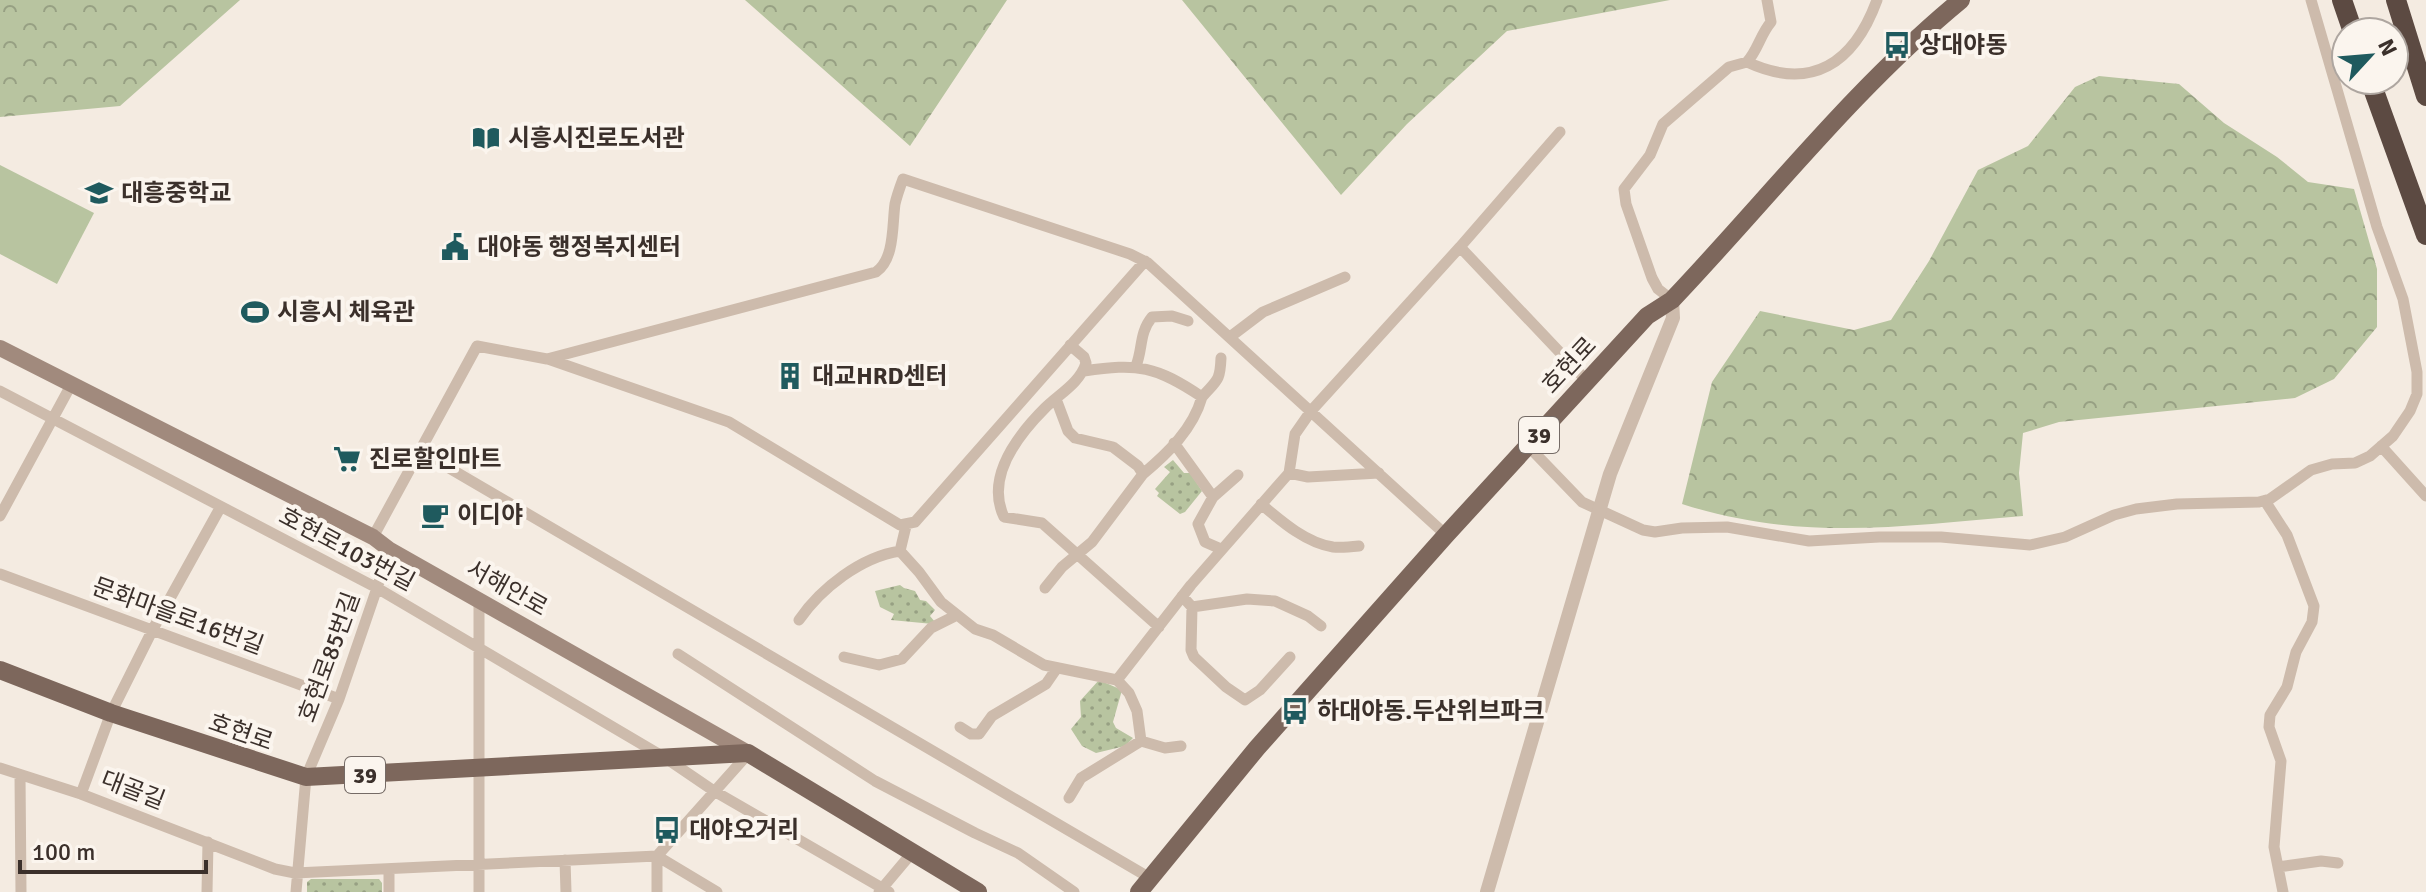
<svg xmlns="http://www.w3.org/2000/svg" width="2426" height="892" viewBox="0 0 2426 892" font-family="Signika,'Noto Sans KR',sans-serif">
	<defs>
		<pattern id="grass-dots" width="8" height="8" patternUnits="userSpaceOnUse" patternTransform="scale(2)"><rect width="8" height="8" fill="#b8c4a0"/><path d="M2 2h.1M6 6h.1" fill="none" stroke="#97a083" stroke-width="1.8" stroke-linecap="round"/></pattern>
		<pattern id="forest-crowns" width="20" height="18" patternUnits="userSpaceOnUse" patternTransform="scale(2)"><rect width="20" height="18" fill="#b8c4a0"/><path d="M2 6a3 3 0 1 1 6 0M12 15a3 3 0 1 1 6 0" fill="none" stroke="#97a083"/></pattern>
	</defs>
	<rect width="100%" height="100%" fill="#f4ebe1"/>
	<path fill="url(#grass-dots)" d="M1173 460 1184 473H1190L1202 491 1185 512 1180 514 1157 496 1159 493 1155 489 1170 472 1164 467Z
		M900 585 904 588 915 591 920 600 926 601 935 610 930 616 935 622 933 624 891 620 894 614 880 607 875 591Z
		M1099 680 1122 690 1113 722 1116 728 1133 738 1125 746 1096 753 1082 746 1071 729 1081 717 1080 701Z
		M311 879H379L382 883V892H307V882Z"/>
	<path fill="url(#forest-crowns)" d="M0 0H240L120 106 0 117Z
		M745 0H1007L910 146Z
		M1182 0H1670L1507 31 1407 124 1341 195Z
		M2099 76 2179 84 2224 123 2277 157 2308 182 2354 189 2377 269V327L2334 379 2295 398 2059 422 2023 433 2019 473 2023 516C1901 526 1802 542 1682 504L1712 382 1760 311 1854 330 1891 320 1929 261 1978 170 2028 146 2075 87Z"/>
	<path fill="#b8c4a0" d="M0 165 94 213 57 284 0 254Z"/>
	<g fill="none" stroke-linecap="round" stroke-linejoin="round">
		<path stroke="#cdbbac" stroke-width="11" d="M1747 62C1758 50 1760 35 1771 22L1767 0
			M1460 247 1560 132
			M1672 300 1658 289 1652 278 1626 204 1624 189 1650 155 1663 124 1729 67 1747 62C1812 92 1854 63 1877 0
			M1230 337 1263 312 1345 277
			M1070 345 1084 357 1086 363C1080 383 1059 394 1045 408 1017 436 985 477 1004 517L1042 523 1159 627
			M548 359 729 422 900 525 915 522 1145 261
			M1136 366C1143 348 1139 333 1152 317L1172 316 1188 321
			M1084 371C1138 363 1156 366 1202 397 1217 380 1220 382 1221 358
			M0 391 377 588 667 759 714 791 889 892
			M1174 443 1213 497 1198 524 1205 542 1221 549
			M2381 446 2426 496
			M1529 447 1582 502 1643 530 1655 532 1682 528 1727 527 1809 541 1879 537H1941L2030 545 2065 537 2114 515 2136 509 2177 504 2259 502 2270 499 2311 470 2332 464 2355 463 2370 456 2393 436 2410 411 2417 394V372L2403 299 2377 227 2311 0
			M420 451 1150 878
			M1289 473 1308 477 1379 473
			M1143 474C1168 453 1193 429 1202 397
			M1213 497 1238 475
			M2265 501 2287 535 2314 606 2312 622 2296 652 2287 687 2270 715 2269 727 2281 761 2274 847 2283 892
			M1261 504C1281 521 1306 543 1333 547 1341 548 1350 547 1359 546
			M0 516 71 385
			M906 526 900 551 919 572 941 602 975 629 993 635 1044 665 1117 680 1129 693 1137 711 1141 741 1165 748 1181 746
			M373 537 477 346 547 359 876 272C895 259 892 225 895 204 897 195 900 187 903 179L1130 254 1148 263 1446 535
			M0 574 339 699
			M1045 588 1062 567 1092 542 1143 474 1138 466 1113 447 1075 438 1068 431 1056 399
			M1182 596 1192 607 1191 650 1194 657 1226 687 1245 700 1260 690 1290 657
			M1192 607 1247 599 1275 601 1308 616 1321 626
			M799 620C821 588 861 557 900 551
			M678 654 875 781 975 833 1018 853 1074 892
			M844 657 879 665 902 659 931 628 955 616
			M1117 680 1191 585 1289 473 1295 434 1311 411 1460 247 1586 380
			M960 727 971 734H979L992 716 1046 684 1057 668
			M0 768 81 794 275 869 295 873 657 856 717 892
			M20 775 21 892
			M81 794 111 713 153 629 220 508
			M1069 798 1081 778 1141 741
			M565 860 566 892
			M2278 867 2321 861 2338 863
			M389 869V892
			M207 892 208 842
			M296 892 306 777 339 699 390 550
			M479 892V600
			M657 892V856L748 754
			M879 892 911 854"/>
		<path stroke="#cdbbac" stroke-width="14" d="M1487 892 1610 474 1673 318 1672 300"/>
		<path stroke="#a18a7d" stroke-width="16" d="M0 348 373 537 390 550 748 753"/>
		<path stroke="#7d675c" stroke-width="18" d="M0 670 111 713 306 777 748 753 978 892
			M1139 892 1257 748 1446 535 1647 316 1672 300C1767 200 1854 88 1961 0"/>
		<path stroke="#5c4a42" stroke-width="20" d="M2342 0 2353 32
			M2396 0 2426 96
			M2370 80 2426 235"/>
	</g>
	<defs>
		<g id="bus-bare" transform="scale(2.16)"><path d="M-5-6H5V4H4V6H2V4H-2V6H-4V4H-5ZM-3.5-4V0h7V-4ZM-3.5 1.2v1.5H-2V1.2ZM2 1.2v1.5H3.5V1.2Z" fill="#1f5a5e" stroke="#fbf5ee" stroke-width="2.5" paint-order="stroke"/></g>
		<g id="library-bare" transform="scale(2.16)"><path d="M-6-4Q-3-5.5-.7-3.5V5Q-3 3-6 4ZM6-4Q3-5.5 .7-3.5V5Q3 3 6 4Z" fill="#1f5a5e" stroke="#fbf5ee" stroke-width="2.5" paint-order="stroke"/></g>
		<g id="school-bare" transform="scale(2.16)"><path d="M0-5L7-2L0 1L-7-2ZM-4 1L0 2.5L4 1V4Q0 6-4 4Z" fill="#1f5a5e" stroke="#fbf5ee" stroke-width="2.5" paint-order="stroke"/></g>
		<g id="civic-bare" transform="scale(2.16)"><path d="M-.6-6.5H3V-4.5H.6V-3L4-1V1h2V6H-6V1h2V-1L-.6-3ZM-1.2 2.5V6h2.4V2.5Z" fill="#1f5a5e" stroke="#fbf5ee" stroke-width="2.5" paint-order="stroke"/></g>
		<g id="stadium-bare" transform="scale(2.16)"><path d="M0-5a6.5 5 0 1 0 0 10a6.5 5 0 1 0 0-10ZM-3.5-1.8h7v3.6h-7Z" fill="#1f5a5e" stroke="#fbf5ee" stroke-width="2.5" paint-order="stroke"/></g>
		<g id="building-bare" transform="scale(2.16)"><path d="M-4-6H4V6H1V3H-1V6H-4ZM-2.5-4.3h1.7v1.8h-1.7ZM.8-4.3h1.7v1.8H.8ZM-2.5-1h1.7V.8h-1.7ZM.8-1h1.7V.8H.8Z" fill="#1f5a5e" stroke="#fbf5ee" stroke-width="2.5" paint-order="stroke"/></g>
		<g id="supermarket-bare" transform="scale(2.16)"><path d="M-6-5.5h2.5l.6 2H6L4.5 2H-2.5L-4.4-4H-6ZM-1.5 3.2a1.3 1.3 0 1 0 .1 0ZM3 3.2a1.3 1.3 0 1 0 .1 0Z" fill="#1f5a5e" stroke="#fbf5ee" stroke-width="2.5" paint-order="stroke"/></g>
		<g id="cafe-bare" transform="scale(2.16)"><path d="M-5.5-4.5H6V0H3Q3 3.5 0 3.5H-2.5Q-5.5 3.5-5.5 0ZM3-3.2v2h1.7v-2ZM-6 4.5H4V6H-6Z" fill="#1f5a5e" stroke="#fbf5ee" stroke-width="2.5" paint-order="stroke"/></g>
	</defs>
	<g fill-rule="evenodd">
		<use href="#bus-bare" x="1897" y="45"/>
		<use href="#library-bare" x="486" y="138"/>
		<use href="#school-bare" x="99" y="193"/>
		<use href="#civic-bare" x="455" y="247"/>
		<use href="#stadium-bare" x="255" y="312"/>
		<use href="#building-bare" x="790" y="376"/>
		<use href="#supermarket-bare" x="347" y="459"/>
		<use href="#cafe-bare" x="435" y="515"/>
		<use href="#bus-bare" x="1295" y="711"/>
		<use href="#bus-bare" x="667" y="830"/>
	</g>
	<g text-anchor="middle" stroke-width="8" stroke-linejoin="round" paint-order="stroke">
		<g fill="#fbf5ee" stroke="#756b66" stroke-width="2">
			<rect x="1519" y="417" width="40" height="36" rx="6"/>
			<rect x="345" y="757" width="40" height="36" rx="6"/>
		</g>
		<g font-size="22" font-weight="bold" fill="#3b302b">
			<text x="1539" y="443">39</text>
			<text x="365" y="783">39</text>
		</g>
		<g font-size="24" font-weight="bold" fill="#3b302b" stroke="#fbf5ee" text-anchor="start">
			<text x="1919" y="53">상대야동</text>
			<text x="508" y="146">시흥시진로도서관</text>
			<text x="121" y="201">대흥중학교</text>
			<text x="477" y="255">대야동 행정복지센터</text>
			<text x="277" y="320">시흥시 체육관</text>
			<text x="812" y="384">대교HRD센터</text>
			<text x="369" y="467">진로할인마트</text>
			<text x="457" y="523">이디야</text>
			<text x="1317" y="719">하대야동.두산위브파크</text>
			<text x="689" y="838">대야오거리</text>
		</g>
		<g font-size="24" fill="#3b302b" stroke="#fbf5ee">
			<text transform="translate(1569 365) rotate(-47)" y="8">호현로</text>
			<text transform="translate(347 549) rotate(28)" y="8">호현로103번길</text>
			<text transform="translate(507 588) rotate(29)" y="8">서해안로</text>
			<text transform="translate(178 616) rotate(20)" y="8">문화마을로16번길</text>
			<text transform="translate(329 657) rotate(-70)" y="8">호현로85번길</text>
			<text transform="translate(241 732) rotate(19)" y="8">호현로</text>
			<text transform="translate(133 790) rotate(21)" y="8">대골길</text>
		</g>
	</g>
	<g transform="translate(2370 56) rotate(64)"><circle r="38" fill="#fbf5ee" stroke="#aea6a0" stroke-width="2"/>
	<path d="M0-6L14 30L0 20L-14 30Z" fill="#1f5a5e"/>
	<text y="-12" font-size="22" font-weight="bold" text-anchor="middle" fill="#3b302b">N</text>
	</g>
	<path d="M20 860v12h186v-12" fill="none" stroke="#3b302b" stroke-width="4"/>
	<text x="32" y="860" font-size="24" fill="#3b302b" stroke="#fbf5ee" stroke-width="6" paint-order="stroke">100 m</text>
</svg>
